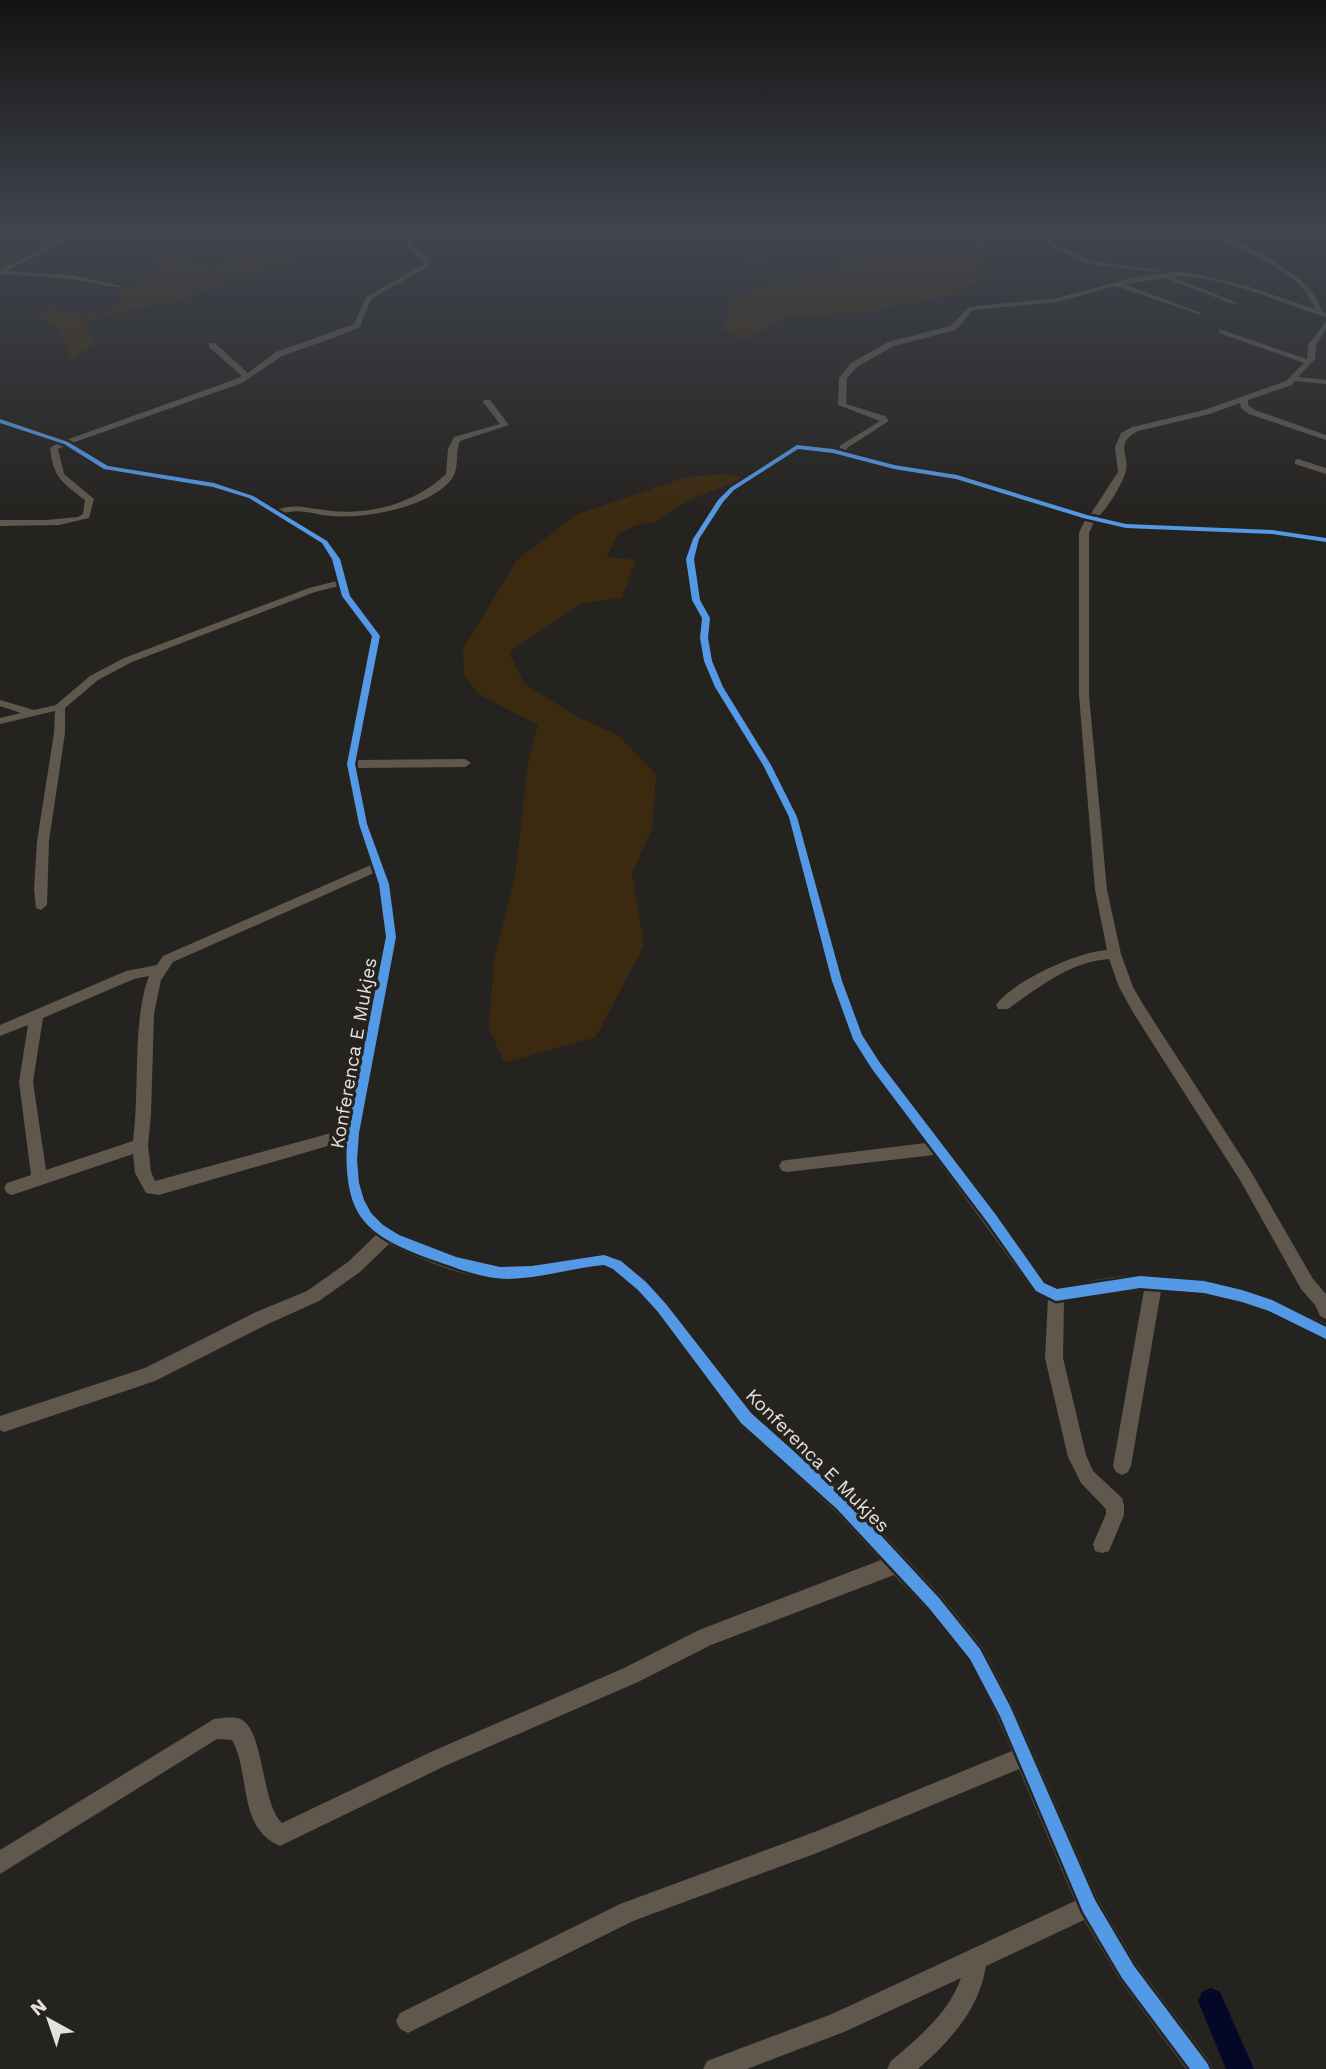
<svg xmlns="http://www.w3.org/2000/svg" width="1326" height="2069" viewBox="0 0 1326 2069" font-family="'Work Sans',sans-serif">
	<rect width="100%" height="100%" fill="#252320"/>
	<path fill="#3c2a10" d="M0 230H80L0 268Z
		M188 230H232L180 261 218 266 259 237 274 238 285 230H325L344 238 379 239 381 245 345 241 318 234C306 252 285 274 262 271L170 303 133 309 84 323 96 342 72 361 60 331 39 316 49 306C83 318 97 318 127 298L115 294 128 286 138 287 161 263 149 262 165 245Z
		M712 230H826L827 234 784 255 753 259 712 245Z
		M922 230H1056L990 253 980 264 987 274 956 294 872 311 789 317 746 340 722 331 729 317 728 301 755 289 834 266 913 237Z
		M723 474 744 478 687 501 655 522 639 524 618 534 607 557 636 560 622 598 582 603 509 652 524 683 572 714 619 736 656 775 652 829 632 873 644 945 596 1037 504 1063 489 1028 494 960 515 877 528 764 538 725 478 694 464 674 463 649 517 560 577 514 687 477Z"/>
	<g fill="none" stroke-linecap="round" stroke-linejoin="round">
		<path fill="#050726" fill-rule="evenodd" d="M1211 1988 1220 1992 1254 2069H1226L1198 2001 1202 1992Z"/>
		<path fill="#60584d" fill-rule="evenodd" d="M79 230H86L7 271 72 275 120 286V288L72 279 0 274V269Z
			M119 230H132L173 237 170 239Z
			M410 230H416L418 234 412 245 428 259 429 266 371 299 360 327 341 335 282 356 242 383 72 443 108 466 217 483 254 495 278 509C297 503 311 509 331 511 371 515 416 503 446 474L448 449 454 437 500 424 483 402 484 400H490L509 425 460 441C455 452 459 468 453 477 433 507 365 519 332 516 315 515 301 508 284 513L328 540 341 559 351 596 381 636 357 760 465 759 471 763 465 767 357 768 369 824 390 884 398 937 360 1133 359 1160 361 1183 365 1200 372 1211 384 1224 401 1234 456 1255 500 1265 532 1264 604 1253 623 1260 648 1281 668 1303 752 1412 849 1497 941 1596 982 1647 1012 1704 1097 1898 1136 1964 1209 2061 1213 2069H1186L1120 1980 1084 1920 986 1966C979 2010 950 2041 918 2069H887L891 2061C919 2037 949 2013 961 1978L844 2032 747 2069H703L707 2061 832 2014 1075 1901 1019 1769 817 1853 633 1921 416 2029 408 2033 400 2029 396 2021 400 2013 620 1904 817 1831 1012 1751C999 1721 986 1690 969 1662 949 1630 920 1602 894 1575L711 1645 638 1682 447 1765 280 1846C237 1828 251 1774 232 1740L217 1739 0 1874V1850L214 1719C221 1718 230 1717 237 1718 265 1723 260 1803 282 1823L433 1751 624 1668 699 1630 881 1560 835 1511 740 1424 656 1313 636 1291 611 1270 604 1267C575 1269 547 1278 518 1280 475 1283 427 1262 389 1244L360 1272 319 1301 268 1324 155 1381 4 1432 0 1430V1416L145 1368 256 1312 307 1291 348 1262 376 1235C346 1212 343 1177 345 1141L159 1195 146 1193 135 1173 133 1154 12 1195 7 1193 4 1188 7 1183 31 1175 19 1082 28 1025 0 1036V1025L126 971 157 965 163 956 371 865 357 824 345 764 371 636 341 596 339 586 315 592 132 662 98 680 65 708V733L49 841 47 905 41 910 36 908 34 889 37 841 54 733 55 711 0 724V718L21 713 0 706V700L34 710 56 705 90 676 124 658 309 588 337 581 331 559 322 544 248 499 213 487 103 470 65 446 58 449 64 474 94 499 89 518 59 525 0 526V520H46L78 517 83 514 85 500C63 483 53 478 50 448L58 443 0 424V419L66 440 236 379 242 376 209 347V343H215L248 373 276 352 354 324 366 297 423 265V261L406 245 412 234ZM374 873 378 884 384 937 346 1129 155 1181 151 1172 148 1145 151 1114 154 1014 161 980 173 962ZM149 976C132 1020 140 1092 133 1141L46 1170 33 1082 43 1018 134 979Z
			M958 230H964L965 235 979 237 1039 231 1048 235 1053 244 1092 261 1160 270 1157 272 1089 264 1049 246 1044 237 1038 235 979 241 960 237Z
			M1204 230C1225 229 1289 269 1305 284 1313 292 1319 301 1322 311L1326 313V317C1281 304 1220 273 1173 277L1238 303 1233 304 1165 278 1124 284 1201 313V315L1116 286 1057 302 973 310 956 330 894 346 857 367 847 378 846 404 885 416 889 421 847 448 846 452 894 465 960 475 1090 515 1118 472 1115 447 1121 433 1132 427 1204 410 1286 381 1304 363 1219 333V329L1307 359 1308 345 1326 321V329L1316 345 1315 359 1298 377 1326 380V384L1295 381 1292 385 1248 400V405L1255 410 1326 435V440L1249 414 1241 408 1240 403 1210 414 1138 431C1112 445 1132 455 1125 474 1120 488 1108 507 1098 517L1126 523 1272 529 1326 537V543L1272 535 1126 529 1094 522 1089 533V695L1107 890 1121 954 1133 987 1144 1006 1250 1170 1313 1279 1326 1294V1319L1320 1316 1315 1305 1301 1289 1240 1180 1134 1014 1119 987 1109 959C1070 962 1039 987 1008 1009H998L996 1005C1013 981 1077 952 1107 950L1095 890 1079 695V533L1085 520 956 479 894 470 833 453 799 450 735 491 723 503 701 539 695 559 701 600 711 618 709 638 713 661 724 687 773 765 799 817 844 981 863 1034 881 1062 998 1214 1046 1282 1057 1287C1084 1283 1114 1275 1142 1275 1213 1275 1263 1293 1326 1324V1341C1306 1333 1287 1320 1267 1312 1233 1298 1197 1294 1161 1291L1131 1466 1128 1472 1122 1475 1116 1472 1113 1466 1144 1290 1064 1301 1063 1358 1086 1455 1093 1471 1122 1498 1124 1505V1515L1109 1551 1102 1553 1095 1551 1093 1544 1106 1514V1509L1081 1483 1068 1457 1045 1358 1048 1299 1034 1292 934 1155 787 1172 782 1171 779 1166 782 1161 787 1160 926 1143 871 1070 850 1036 830 981 787 817 761 765 714 687 703 661 699 638 701 618 691 600 685 559 691 539 717 499 729 487 794 445 838 450 841 445 880 421 838 405 839 378 851 363 888 342 950 326 969 307 1057 298 1136 277 1181 271 1247 286 1315 309C1298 265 1239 253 1204 230Z
			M1298 459 1326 468V474L1295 464V460Z"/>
		<g stroke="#26231f" stroke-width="5">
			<path id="cycleway" d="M0 419 68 442 108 466 214 483 253 496 327 541 340 559 350 596 380 636 355 764 367 824 389 884 396 937 359 1133 357 1160 359 1183 364 1200 371 1213 383 1225 399 1235 456 1257 500 1267 532 1266 604 1255 621 1261 646 1282 666 1304 751 1413 847 1499 939 1598 980 1649 1010 1706 1095 1900 1134 1966 1207 2063 1210 2069H1190L1122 1978 1083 1912 1000 1716 970 1659 929 1608 837 1509 741 1423 658 1312 638 1290 613 1269 604 1265C572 1268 541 1278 509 1279 484 1279 459 1269 436 1261 360 1234 343 1215 347 1133L386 937 379 884 359 824 347 764 372 636 342 596 332 559 322 543 249 498 213 487 104 469 64 444 0 423Z
				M797 445 833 449 894 465 957 475 1087 515 1126 524 1272 530 1326 538V542L1272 534 1126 528 1083 518 956 479 894 469 833 453 798 449 734 490 723 502 699 539 694 559 700 600 710 618 708 638 712 661 723 687 771 765 797 817 842 981 862 1035 880 1063 996 1215 1044 1283 1057 1289 1140 1276 1204 1281 1242 1290 1272 1300 1326 1327V1339L1269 1311 1242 1302 1204 1293 1140 1288 1056 1301 1036 1291 988 1223 872 1069 853 1039 832 981 789 817 763 765 715 687 704 661 700 638 702 618 692 600 686 559 693 539 718 500 730 488Z"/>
		</g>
		<use href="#cycleway" fill="#5399e6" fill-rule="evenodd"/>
	</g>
	<linearGradient id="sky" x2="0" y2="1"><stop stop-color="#141312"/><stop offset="0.44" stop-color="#40454e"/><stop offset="1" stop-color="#40454e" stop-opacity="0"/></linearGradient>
	<rect width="1326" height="519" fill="url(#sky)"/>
	<g text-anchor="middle" stroke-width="7" stroke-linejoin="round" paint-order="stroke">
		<g font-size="19" fill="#e3e1de" stroke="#26231f">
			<text transform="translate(353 1053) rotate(-80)" y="7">Konferenca E Mukjes</text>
			<text transform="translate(818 1460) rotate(45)" y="7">Konferenca E Mukjes</text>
		</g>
	</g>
	<g transform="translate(49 2020) rotate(320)" stroke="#26231f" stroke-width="5" paint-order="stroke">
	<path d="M0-5L12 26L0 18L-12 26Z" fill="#e3e1de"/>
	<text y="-10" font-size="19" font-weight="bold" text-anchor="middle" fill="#e3e1de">N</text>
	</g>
</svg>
